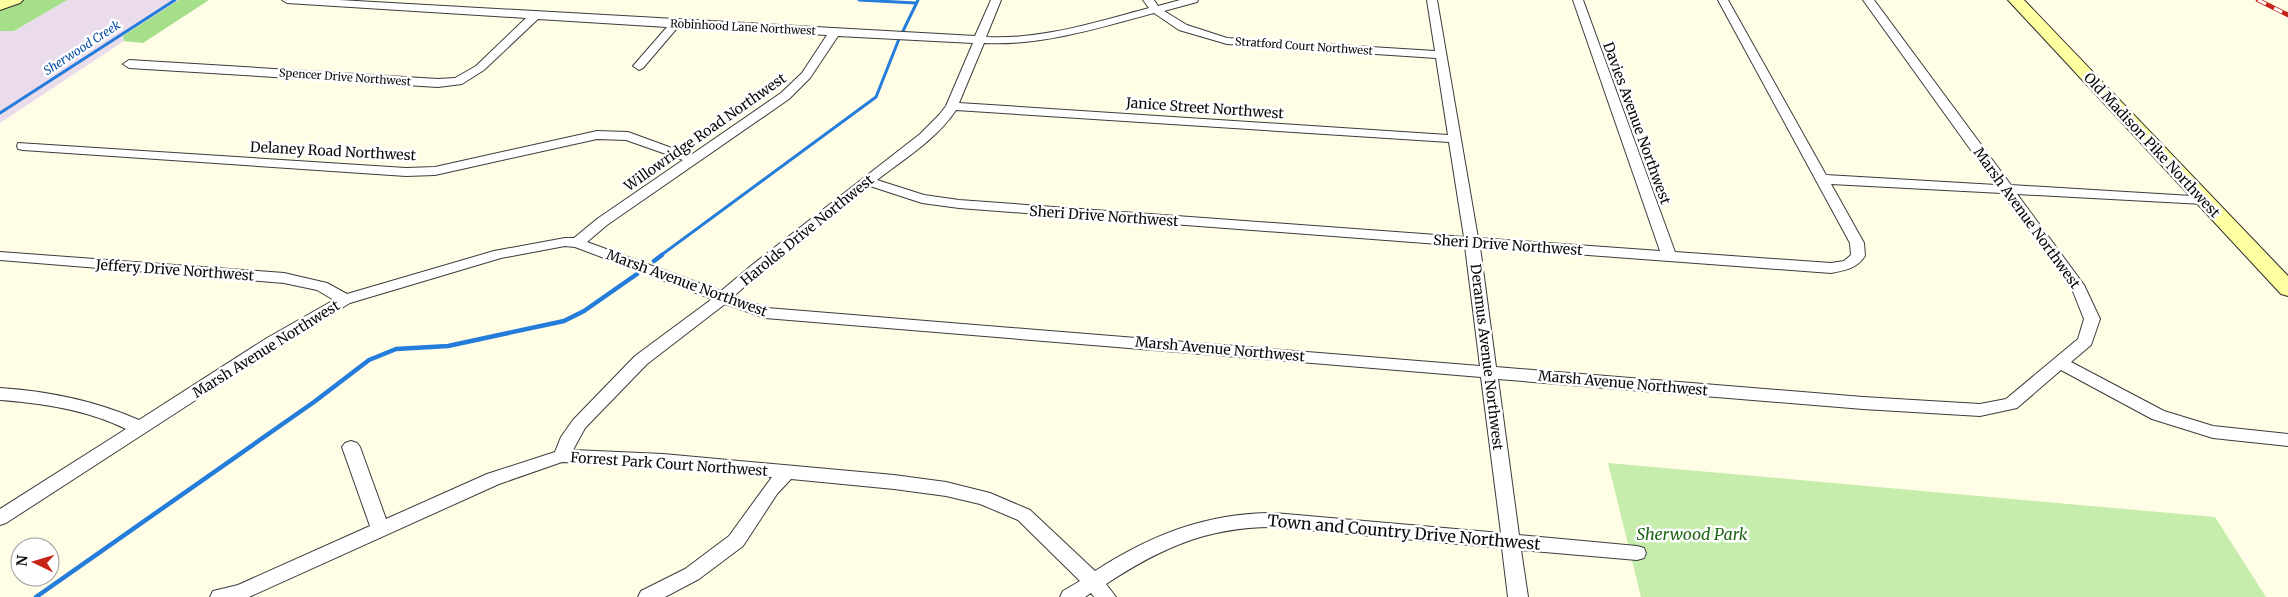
<svg xmlns="http://www.w3.org/2000/svg" width="2288" height="597" viewBox="0 0 2288 597" font-family="Merriweather,serif">
	<rect width="100%" height="100%" fill="#fffde6"/>
	<path fill="#eadcea" d="M67 0H179L123 36 124 41 0 123V31H14Z"/>
	<path fill="#c6edac" d="M1608 463 2215 517 2266 597H1641Z"/>
	<path fill="#a6df8a" d="M24 0H67L14 31H0V9Z
		M179 0H209L143 43 124 41 123 36Z"/>
	<g fill="none" stroke-linecap="round" stroke-linejoin="round">
		<path stroke="#247cdb" stroke-width="3" d="M859 0 916 3
			M903 31 918 0
			M0 113 175 0
			M660 256 876 97 899 39"/>
		<path stroke="#247cdb" stroke-width="4.5" d="M654 261 662 255
			M36 597 314 402 369 360 396 349 448 346 564 321 584 311 637 274"/>
		<g stroke="#3c3c3c" stroke-width="2">
			<path id="street" d="M282 0H339L975 36 991 0H1001L986 37C1042 40 1096 22 1149 8L1143 0H1154L1158 6 1180 0H1198L1197 2 1164 11 1187 25 1227 38 1435 51 1427 0H1437L1478 238 1660 251 1573 0H1583L1675 252 1831 263 1844 261 1851 255 1850 243 1718 0H1728L1826 175 1996 185 1863 0H1874L2011 185 2208 197 2210 200 2208 203 2203 204 2017 194 2084 285 2100 319 2091 345 2071 362 2164 411 2213 426 2288 434V446L2213 438 2152 419 2061 370 2017 408 1980 416 1863 409 1498 379 1519 535 1637 546 1644 548 1646 553 1644 558 1637 560 1521 550 1528 597H1508L1502 548 1274 527C1207 527 1161 548 1106 584L1116 597H1094L1091 593 1085 597H1060L1063 591 1080 581 1018 520 980 504 946 496 894 489 791 479 777 494 743 546 699 579 665 597H638L641 591 685 569 729 536 772 477 663 466 562 462 499 484 249 597H210L213 591 238 585 370 526 342 447 345 443 351 441 357 443 360 447 386 519 487 474 555 452 561 437 573 420 635 356 712 299 575 247 565 246 501 258 350 303 279 346 6 523 0 525V509L126 429C88 410 42 403 0 400V388C47 391 96 401 139 420L267 338 334 300 317 290 284 283 0 260V252L284 273 327 283 347 294 494 251 565 238H574L597 219 683 160 626 140 597 139 435 175 406 176 23 150 18 149 17 146 18 143 406 168 435 167 597 131 628 132 691 155 781 93 802 73 827 35 678 27 643 68 639 70 633 66 667 27 538 19 484 70 462 84 438 87 129 68 123 64 129 60 438 79 455 78 476 66 526 18 287 3ZM1154 13 1179 30 1227 44 1436 58 1448 135 959 103 984 43C1042 46 1098 28 1154 13ZM838 36 973 43 946 106 939 115 920 134 752 265 721 291 587 242 607 225 789 99 810 78ZM956 110 1449 142 1464 237 959 200 924 195 877 180C904 159 937 139 956 110ZM1831 184 2002 193 2072 289 2084 319 2078 339 2006 399 1980 404 1863 397 1496 367 1480 247 1831 273C1846 270 1856 269 1865 256L1864 243ZM870 186 922 203 959 208 1465 246 1480 366 767 308 734 296 762 271ZM725 304 765 318 1481 377 1501 533 1274 513C1206 513 1151 535 1095 571L1030 510 990 493 946 482 894 475 663 454 573 450 585 428 647 364Z"/>
		</g>
		<g stroke="#2b2b2b" stroke-width="2">
			<path id="secondary" d="M0 0H23L20 3 0 10Z
				M2008 0H2024L2288 276V296L2281 294Z"/>
		</g>
		<use href="#street" fill="#fff" fill-rule="evenodd"/>
		<use href="#secondary" fill="#feffa1" fill-rule="evenodd"/>
		<g stroke="#c62215" stroke-width="4.5">
			<path id="rail" d="M2258 0 2288 15"/>
		</g>
		<use href="#rail" stroke="#fff" stroke-width="3" stroke-dasharray="9" stroke-linecap="butt"/>
	</g>
	<g text-anchor="middle" stroke-width="5" stroke-linejoin="round" paint-order="stroke">
		<g font-size="11" fill="#090909" stroke="#fff">
			<text transform="translate(743 27) rotate(3)" y="4">Robinhood Lane Northwest</text>
			<text transform="translate(1304 46) rotate(4)" y="4">Stratford Court Northwest</text>
			<text transform="translate(345 77) rotate(4)" y="4">Spencer Drive Northwest</text>
		</g>
		<g font-size="12" font-style="italic" fill="#084ea5" stroke="#fff">
			<text transform="translate(82 48) rotate(-33)" y="4">Sherwood Creek</text>
		</g>
		<g font-size="14" fill="#090909" stroke="#fff">
			<text transform="translate(1205 108) rotate(4)" y="5">Janice Street Northwest</text>
			<text transform="translate(1637 123) rotate(70)" y="5">Davies Avenue Northwest</text>
			<text transform="translate(705 132) rotate(-35)" y="5">Willowridge Road Northwest</text>
			<text transform="translate(2152 145) rotate(47)" y="5">Old Madison Pike Northwest</text>
			<text transform="translate(333 151) rotate(3)" y="5">Delaney Road Northwest</text>
			<text transform="translate(1104 216) rotate(4)" y="5">Sheri Drive Northwest</text>
			<text transform="translate(2027 218) rotate(54)" y="5">Marsh Avenue Northwest</text>
			<text transform="translate(807 230) rotate(-39)" y="5">Harolds Drive Northwest</text>
			<text transform="translate(1508 245) rotate(4)" y="5">Sheri Drive Northwest</text>
			<text transform="translate(175 270) rotate(4)" y="5">Jeffery Drive Northwest</text>
			<text transform="translate(687 283) rotate(20)" y="5">Marsh Avenue Northwest</text>
			<text transform="translate(266 349) rotate(-32)" y="5">Marsh Avenue Northwest</text>
			<text transform="translate(1220 349) rotate(5)" y="5">Marsh Avenue Northwest</text>
			<text transform="translate(1487 357) rotate(83)" y="5">Deramus Avenue Northwest</text>
			<text transform="translate(1623 383) rotate(5)" y="5">Marsh Avenue Northwest</text>
			<text transform="translate(669 464) rotate(4)" y="5">Forrest Park Court Northwest</text>
		</g>
		<g font-size="16" fill="#090909" stroke="#fff">
			<text transform="translate(1404 532) rotate(5)" y="6">Town and Country Drive Northwest</text>
		</g>
		<g font-size="16" font-style="italic" fill="#1c6615" stroke="#fff">
			<text x="1692" y="540">Sherwood Park</text>
		</g>
	</g>
	<g transform="translate(35 562) rotate(275)"><circle r="24" fill="#ffffff" stroke="#9d9d9d"/>
	<path d="M0-4L9 19L0 12L-9 19Z" fill="#c62215"/>
	<text y="-8" font-size="14" font-weight="bold" text-anchor="middle" fill="#090909">N</text>
	</g>
</svg>
